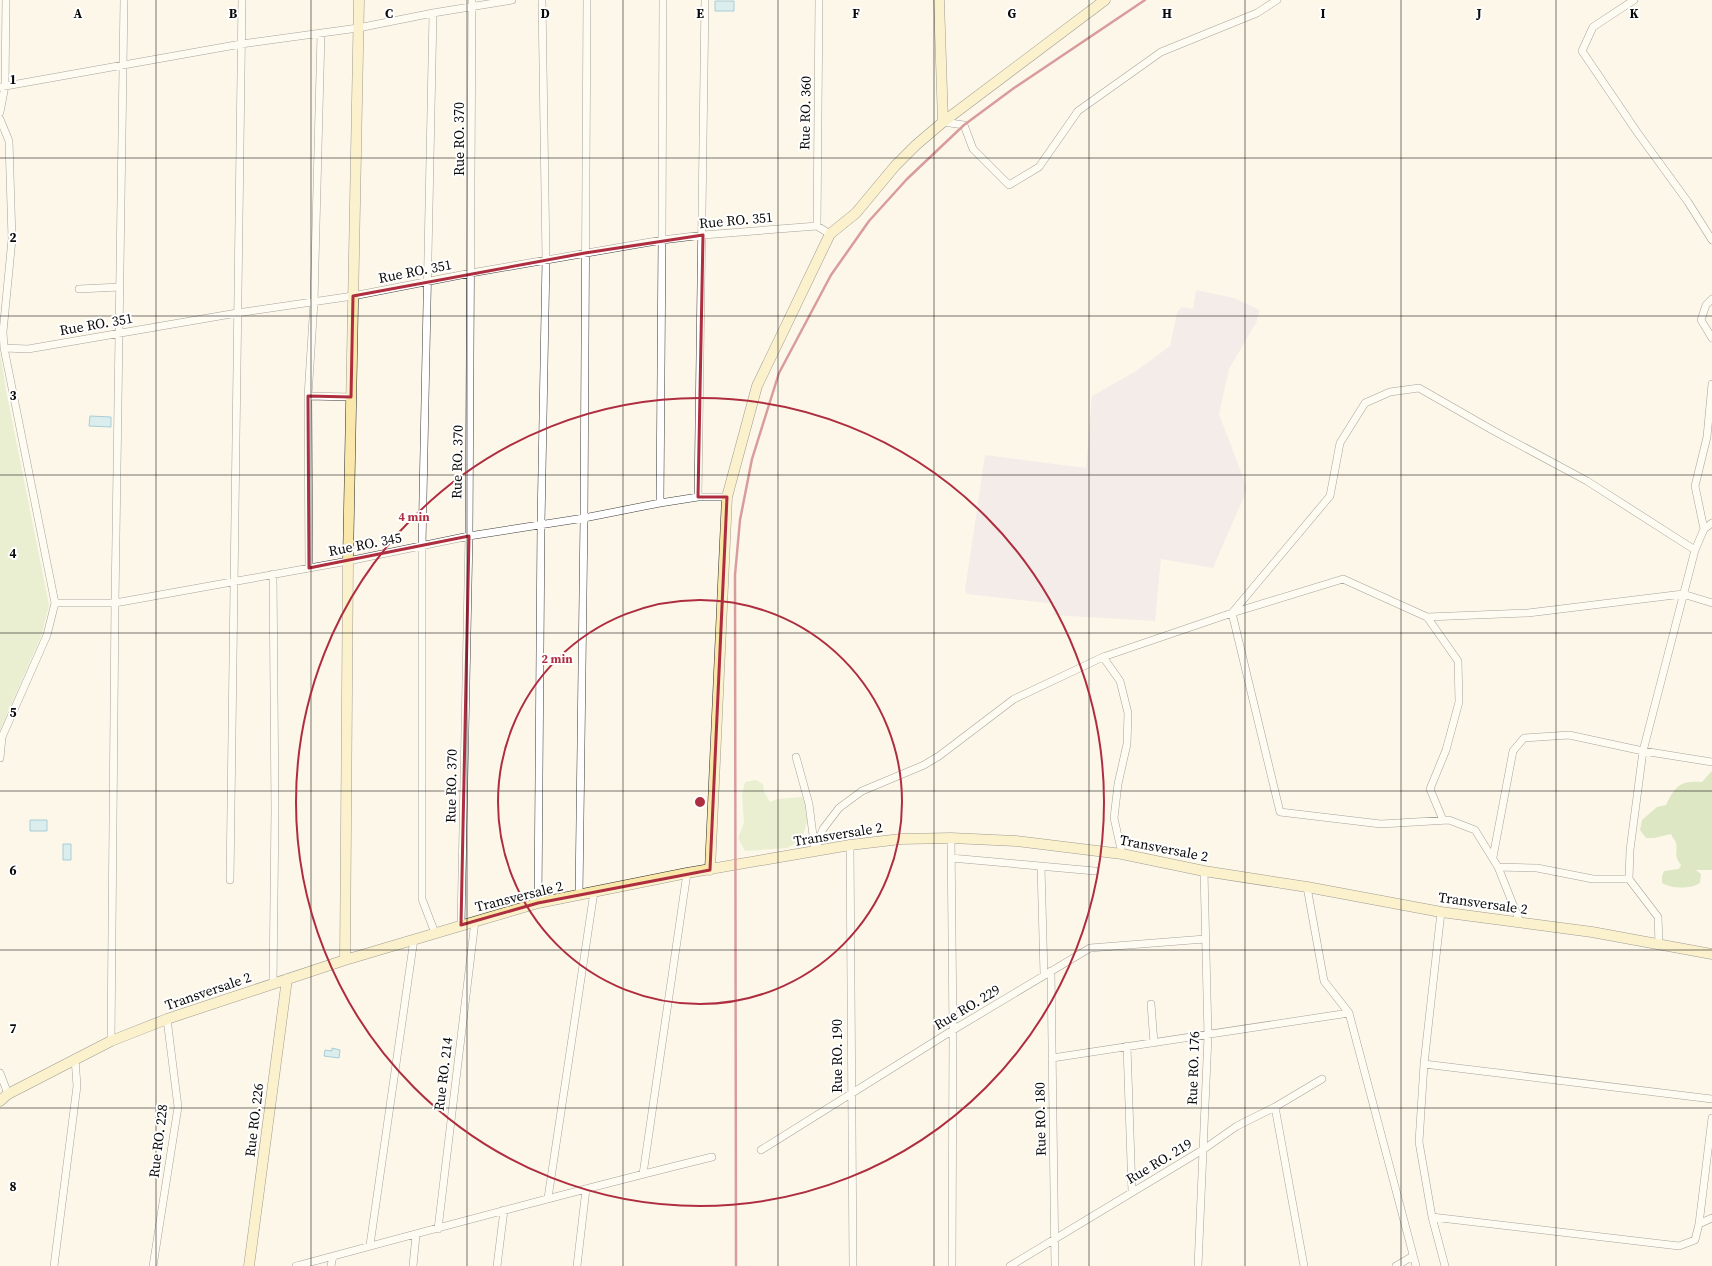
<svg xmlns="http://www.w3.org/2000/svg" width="1712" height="1266" viewBox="0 0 1712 1266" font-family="'Source Serif 4',serif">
	<rect width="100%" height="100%" fill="#fdf7e9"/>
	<path fill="#e7dee9" d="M1196 290 1234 298 1260 310 1256 323 1229 369 1219 414 1243 477 1246 485V492L1213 568 1161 559 1155 621 1053 615 1055 604 967 594 965 590 985 455 1086 468 1092 396 1136 371 1170 346 1177 313 1181 307 1193 309Z"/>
	<path fill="#d2e4b6" d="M0 352 6 390 49 605 42 634 0 730Z
		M756 780 763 784 764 792 770 802 777 799 802 797C812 810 806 826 802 840L787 848 745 851 738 838 744 823 742 795 745 782Z"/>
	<path fill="#b8d397" d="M1712 771V870H1696L1701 874 1700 883C1691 889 1672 889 1662 883V876L1664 871 1679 869 1681 865C1673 855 1678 852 1676 843 1675 840 1672 837 1671 834L1654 838H1646L1640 830 1642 820 1657 807 1666 805C1676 785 1680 781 1702 782Z"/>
	<path fill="#b2dff0" stroke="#3f9ac2" d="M715 1H734V11H715Z
		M90 416 111 417V427L89 426Z
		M30 820H47V831H30Z
		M63 844H71V860H63Z
		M332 1048 340 1050 339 1058 324 1056 325 1050 332 1051Z"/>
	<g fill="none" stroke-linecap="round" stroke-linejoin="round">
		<g stroke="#3d3d3d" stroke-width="8">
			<path id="street" d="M1634 0 1593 27 1582 51 1637 132 1688 202 1712 240
				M433 13 422 546V899L435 933
				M0 87 241 44 358 28 433 13 512 0
				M0 112 5 86 6 0
				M0 119 9 141 12 239 3 332 4 348 55 603 47 635 2 737 0 758
				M943 122 964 125 973 149 1009 185 1039 167 1078 111 1161 52 1257 13 1277 0
				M817 226 819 0
				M79 289 120 287
				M1712 299 1706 305 1701 320 1712 338
				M4 348 28 349 237 313 353 296 471 273 662 240 703 235 817 226 830 234
				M308 396 351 397
				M698 497 705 0
				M660 503 662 240 663 0
				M1704 529 1695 486 1707 437 1712 384
				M309 568 308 396 314 302 321 34
				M55 603H115L348 561 469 536 584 518 660 503 698 497H727
				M1427 617 1458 661 1459 702 1446 750 1430 789 1443 820
				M1103 657 1120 681 1128 713 1127 744 1118 784 1114 818 1122 854
				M796 757 809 804 815 851 823 829 839 808 862 791 924 765 939 756 1014 699 1103 657 1232 613 1343 579 1427 617 1528 613 1683 594 1712 603
				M951 838 953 1030 952 1266
				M850 845 853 1266
				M1493 857 1513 751 1524 738 1569 735 1643 751 1712 762
				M951 858 1095 871
				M1041 867 1044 975
				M1498 867 1537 868 1593 879H1629L1658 917 1659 944
				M1629 879 1630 850 1643 751 1695 550 1704 529 1712 523
				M230 880 242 0
				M1307 887 1324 981 1349 1013 1416 1266
				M579 895 584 518 587 0
				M538 903 541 524 546 260 542 0
				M1441 912 1424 1064 1419 1142 1432 1217 1445 1266
				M1520 922 1498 867 1475 830 1449 820 1381 824 1280 812 1232 613 1330 496 1340 443 1365 403 1390 392 1419 388 1494 431 1587 481 1695 550
				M461 925 469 536 472 0
				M1051 971 1055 1266
				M273 983 275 810 273 574
				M1151 1004 1154 1043
				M111 1041 115 603 124 0
				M1127 1046 1132 1192
				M1052 1058 1349 1013
				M1424 1064 1712 1099
				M0 1073 8 1094
				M1275 1107 1304 1266
				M761 1150 953 1030 1090 948 1205 939
				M643 1174 687 873
				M548 1198 594 892
				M1432 1217 1679 1246 1695 1240 1699 1224 1712 1118
				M1699 1224 1712 1218
				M438 1229 475 921
				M370 1245 414 939
				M54 1266 77 1086 75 1058
				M153 1266 178 1107 167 1019
				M296 1266C434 1229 573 1191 712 1157
				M331 1266 333 1256
				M413 1266 416 1235
				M497 1266 504 1210
				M577 1266 586 1189
				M1010 1266 1204 1149 1237 1126 1275 1107 1322 1079
				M1198 1266 1208 1036 1204 871
				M1396 1266 1413 1256"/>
		</g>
		<g stroke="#2c2c2c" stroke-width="11">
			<path id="secondary" d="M939 0 943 122
				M710 870 727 497 757 386 830 234 856 213 895 166 916 145 943 122 1105 0
				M345 960 348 561 359 0
				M0 1101 8 1094 111 1041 167 1019 345 960 538 903 687 873 850 845 901 839 951 838 1016 841 1122 854 1204 871 1307 887 1441 912 1592 932 1712 954
				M249 1266 287 979"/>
		</g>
		<use href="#street" stroke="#fff" stroke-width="7"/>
		<use href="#secondary" stroke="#f9e8a9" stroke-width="10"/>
		<path stroke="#ae2e40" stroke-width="2.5" d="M736 1266 735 575 740 520 752 459 779 373 831 275 869 221 907 179 964 125 1014 88 1145 0"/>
	</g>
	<path d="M0 0H1712V1266H0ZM703 235 698 497H727L710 870 538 903 461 925 469 536 309 568 308 396 351 397 353 296 585 253Z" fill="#fdf7e9" fill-opacity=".55" fill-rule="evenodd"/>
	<path fill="none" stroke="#ae2e40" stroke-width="3" stroke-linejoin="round" d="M703 235 698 497H727L710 870 538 903 461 925 469 536 309 568 308 396 351 397 353 296 585 253Z"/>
	<path fill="none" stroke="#0a0a0a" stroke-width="1" stroke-opacity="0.55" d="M156 0V1266M311 0V1266M467 0V1266M623 0V1266M778 0V1266M934 0V1266M1089 0V1266M1245 0V1266M1401 0V1266M1556 0V1266M0 158H1712M0 316H1712M0 475H1712M0 633H1712M0 791H1712M0 950H1712M0 1108H1712"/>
	<g fill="none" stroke="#ae2e40" stroke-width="2">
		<circle cx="700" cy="802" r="202"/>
		<circle cx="700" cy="802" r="404"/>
	</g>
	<g text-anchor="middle" stroke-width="4" stroke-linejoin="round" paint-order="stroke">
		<g font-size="14" fill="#0a0a0a" stroke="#fff">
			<text transform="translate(805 113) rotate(-89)" y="5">Rue RO. 360</text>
			<text transform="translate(459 139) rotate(-90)" y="5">Rue RO. 370</text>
			<text transform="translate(736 220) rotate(-5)" y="5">Rue RO. 351</text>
			<text transform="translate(415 271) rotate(-11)" y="5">Rue RO. 351</text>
			<text transform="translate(96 324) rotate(-10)" y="5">Rue RO. 351</text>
			<text transform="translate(457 462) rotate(-89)" y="5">Rue RO. 370</text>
			<text transform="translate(365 544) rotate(-11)" y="5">Rue RO. 345</text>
			<text transform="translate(451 786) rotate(-89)" y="5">Rue RO. 370</text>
			<text transform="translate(838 834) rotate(-9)" y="5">Transversale 2</text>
			<text transform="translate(1164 848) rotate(11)" y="5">Transversale 2</text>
			<text transform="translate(519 896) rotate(-14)" y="5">Transversale 2</text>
			<text transform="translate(1483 903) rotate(8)" y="5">Transversale 2</text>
			<text transform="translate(208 991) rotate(-19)" y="5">Transversale 2</text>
			<text transform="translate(967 1007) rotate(-31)" y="5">Rue RO. 229</text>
			<text transform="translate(837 1056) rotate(-90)" y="5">Rue RO. 190</text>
			<text transform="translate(1193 1068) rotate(-88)" y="5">Rue RO. 176</text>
			<text transform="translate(443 1074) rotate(-83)" y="5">Rue RO. 214</text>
			<text transform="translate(1040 1119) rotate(-91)" y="5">Rue RO. 180</text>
			<text transform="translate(254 1120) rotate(-83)" y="5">Rue RO. 226</text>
			<text transform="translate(158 1141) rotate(-83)" y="5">Rue RO. 228</text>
			<text transform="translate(1159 1161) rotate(-31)" y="5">Rue RO. 219</text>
		</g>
	</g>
	<g font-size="13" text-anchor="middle" font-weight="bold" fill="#0a0a0a" stroke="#fff" stroke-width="4" stroke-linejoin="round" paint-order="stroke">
		<text x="78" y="18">A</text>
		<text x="233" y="18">B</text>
		<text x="389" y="18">C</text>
		<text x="545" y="18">D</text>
		<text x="700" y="18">E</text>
		<text x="856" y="18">F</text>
		<text x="1012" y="18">G</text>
		<text x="1167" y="18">H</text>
		<text x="1323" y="18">I</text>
		<text x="1479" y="18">J</text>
		<text x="1634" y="18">K</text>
		<text x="13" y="84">1</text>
		<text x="13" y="242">2</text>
		<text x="13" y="400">3</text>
		<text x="13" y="558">4</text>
		<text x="13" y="717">5</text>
		<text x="13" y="875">6</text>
		<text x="13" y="1033">7</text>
		<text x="13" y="1191">8</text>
	</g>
	<circle cx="700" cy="802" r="6" fill="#ae2e40" stroke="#fff" stroke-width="2"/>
	<g font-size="12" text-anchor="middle" font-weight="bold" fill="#ae2e40" stroke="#fff" stroke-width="4" stroke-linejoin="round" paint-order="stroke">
		<text x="414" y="521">4 min</text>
		<text x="557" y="663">2 min</text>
	</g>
</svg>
